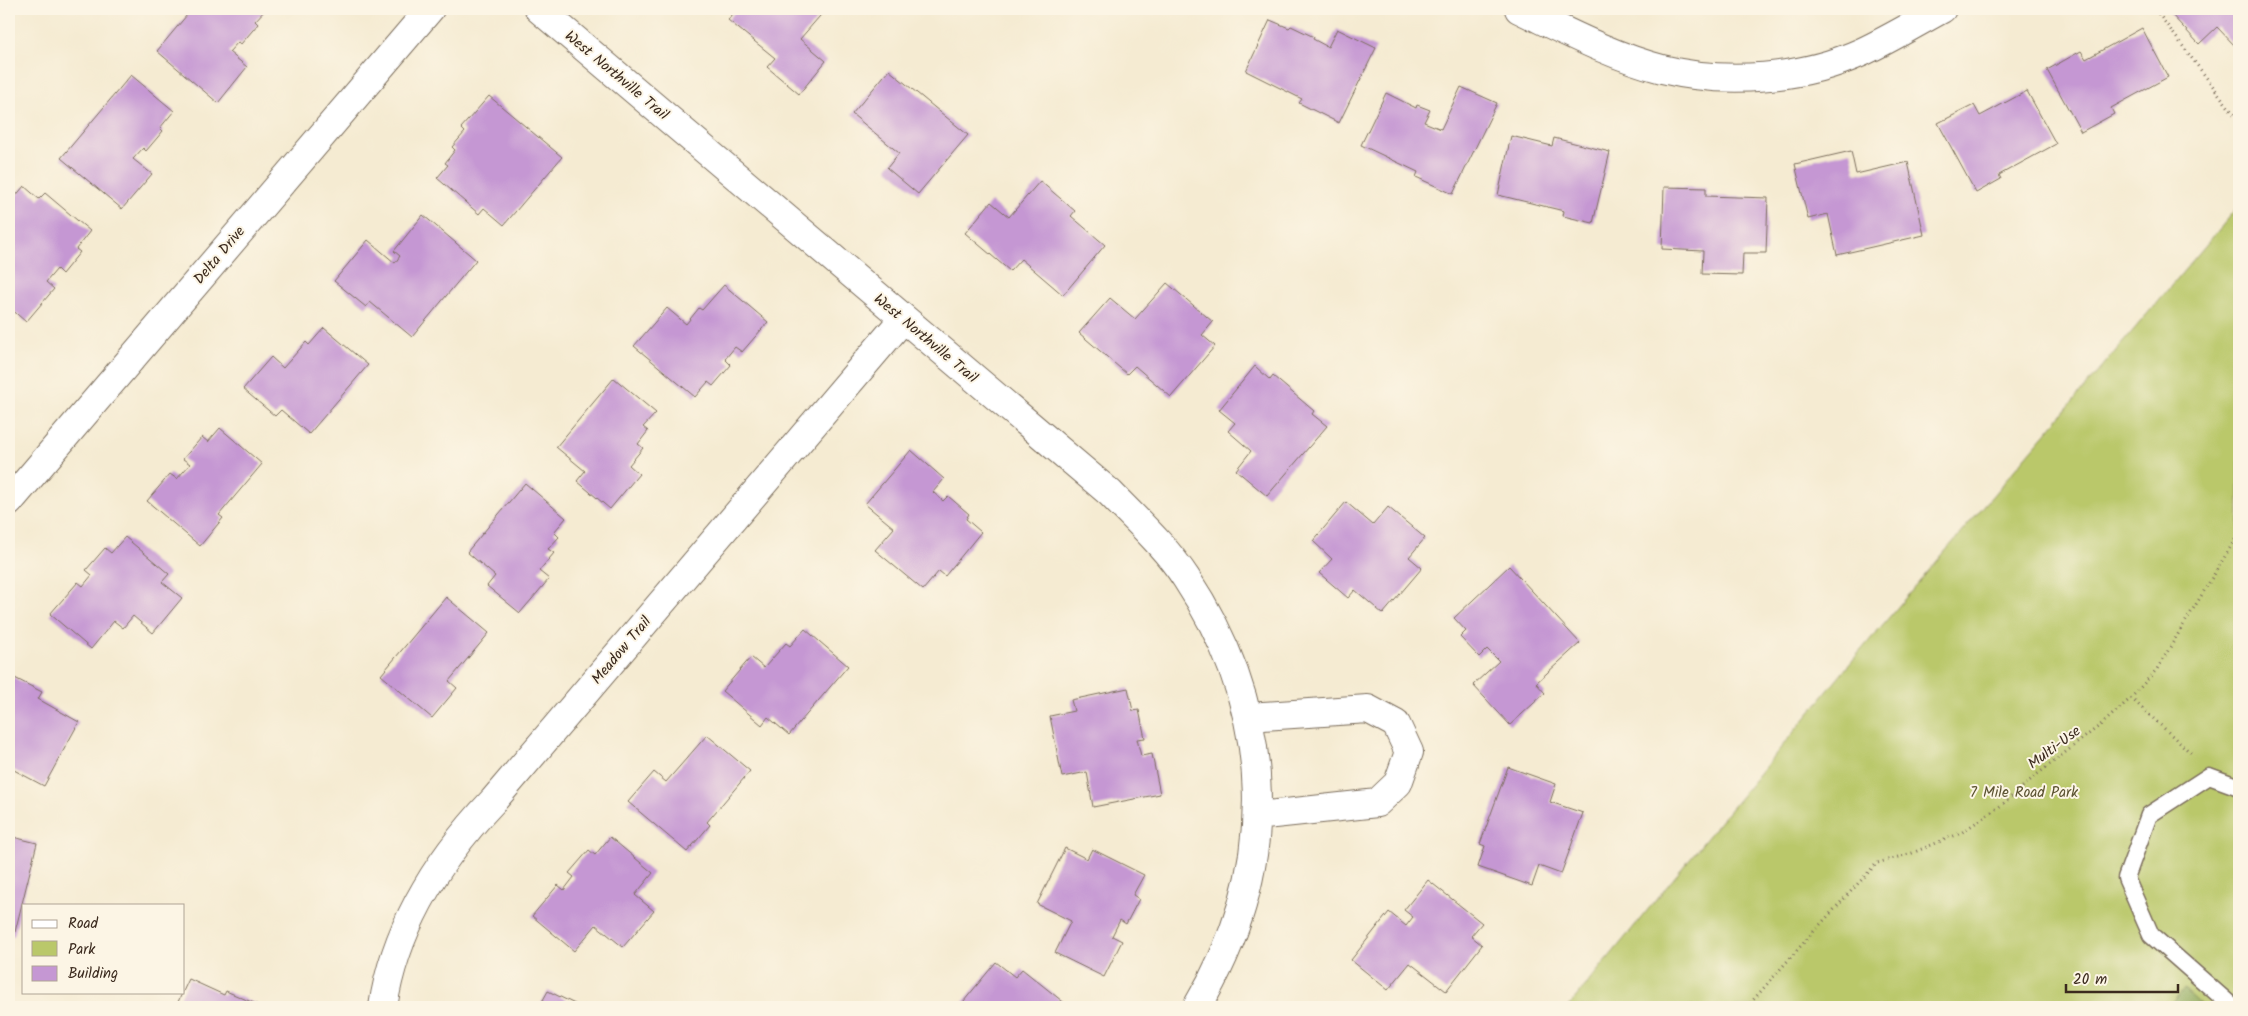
<svg xmlns="http://www.w3.org/2000/svg" width="2248" height="1016" viewBox="0 0 2248 1016" font-family="Kalam,sans-serif">
	<rect width="100%" height="100%" fill="#fcf5e5"/>
	<filter id="ink" filterUnits="userSpaceOnUse"><feTurbulence type="fractalNoise" baseFrequency=".02" numOctaves="2"/><feDisplacementMap in="SourceGraphic" scale="10" xChannelSelector="R" yChannelSelector="G"/><feConvolveMatrix kernelMatrix="1 2 1 2 8 2 1 2 1" color-interpolation-filters="sRGB"/></filter>
	<filter id="wash" filterUnits="userSpaceOnUse"><feTurbulence type="fractalNoise" baseFrequency=".0096" numOctaves="4" result="noise"/><feDisplacementMap in="SourceGraphic" scale="20" xChannelSelector="R" yChannelSelector="G"/><feGaussianBlur stdDeviation="1.12" result="paint"/><feColorMatrix in="noise" values="0 0 0 0 0 0 0 0 0 0 0 0 0 0 0 0 0 1.4 0 .05"/><feComposite in="paint" operator="in"/></filter>
	<g filter="url(#wash)">
		<rect width="100%" height="100%" fill="#f5ebd2"/>
		<path fill="#bac86a" stroke="#7a7944" d="M2239 206V1007H1568L1857 655Z"/>
		<path fill="#93ac5e" stroke="#676b3e" d="M2184 989 2203 1007H2168Z"/>
		<g id="blocks">
			<path fill="#c597d3" d="M192 9H266L255 21 258 24 241 44 238 42 229 52 247 67 218 103 157 51Z
				M737 9H826L800 39 826 61 799 94 767 67 775 58 728 20Z
				M2172 9H2239V43L2236 47 2217 27 2199 44 2169 12Z
				M1270 20 1289 28 1291 26 1314 37 1313 39 1328 47 1337 29 1376 48 1339 123 1299 103 1302 99 1246 71Z
				M2142 28 2168 77 2111 108 2114 114 2081 132 2047 70 2081 51 2086 59Z
				M889 70 968 135 918 194 887 168 899 153 852 114Z
				M131 75 174 111 160 128 163 131 146 151 143 148 133 159 152 174 122 209 61 158Z
				M1461 87 1497 103 1453 194 1416 177 1418 172 1361 145 1386 93 1416 108 1417 105 1430 110 1424 122 1441 129Z
				M2027 91 2056 144 1999 175 2001 179 1976 193 1938 123 1974 105 1980 116Z
				M489 96 562 157 504 225 484 208 479 214 437 178 448 165 445 163 455 150 452 147 465 132 461 128Z
				M1511 136 1552 146 1554 138 1610 152 1593 223 1563 216 1564 211 1498 195Z
				M1851 151 1856 174 1908 162 1924 235 1837 255 1828 214 1808 219 1795 164Z
				M1040 181 1075 211 1071 216 1105 245 1063 295 1021 259 1010 271 965 233 991 202 1009 217Z
				M24 186 39 199 45 193 90 231 76 249 80 252 62 274 57 269 46 282 54 289 26 322 9 307V204Z
				M1664 187 1706 188V196L1768 198 1766 253H1743L1742 275 1702 274 1703 251 1662 249Z
				M423 215 476 260 412 337 370 302 366 307 334 281 368 240 395 263 400 256 394 251Z
				M1167 283 1213 322 1202 335 1215 346 1171 397 1135 366 1127 374 1079 333 1110 298 1135 319Z
				M724 285 768 322 742 352 735 347 725 359 731 365 713 386 708 382 695 397 634 346 667 308 686 324 699 308 702 310Z
				M324 328 368 365 309 434 281 410 275 416 243 389 271 357 283 368 306 342 309 345Z
				M1255 366 1270 380 1273 376 1314 411 1312 414 1327 426 1267 496 1236 470 1251 451 1228 431 1235 423 1219 410Z
				M614 378 656 413 643 427 648 431 638 444 643 448 629 465 639 474 610 509 577 481 585 471 556 447Z
				M220 428 262 464 219 515 223 518 200 546 147 501 170 474 177 479 190 464 183 459 202 437 208 442Z
				M911 450 944 479 933 492 943 501 948 496 969 514 966 519 981 532 945 576 939 571 923 590 875 550 894 528 865 504Z
				M525 483 566 518 554 532 559 537 548 549 554 553 539 571 549 579 520 613 487 586 495 576 467 552Z
				M1346 502 1373 525 1388 507 1425 538 1409 557 1422 568 1383 614 1355 590 1348 598 1319 573 1332 559 1313 541Z
				M125 537 169 574 162 582 182 598 153 633 133 616 123 628 114 621 91 649 50 614 78 582 83 586 92 575 86 570 105 548 111 553Z
				M1509 566 1580 643 1536 683 1545 693 1510 725 1473 685 1499 661 1487 649 1479 657 1460 637 1466 631 1454 618Z
				M446 597 489 633 449 681 457 688 432 718 381 675Z
				M805 629 848 666 789 735 768 717 762 725 722 691 751 657 764 668 786 643 790 646Z
				M9 675 42 692 38 699 79 722 44 786 14 770 9 779Z
				M1128 688 1133 711 1139 710 1145 738 1137 739 1141 756 1152 754 1160 794 1093 807 1087 772 1062 777 1050 716 1074 711 1071 700Z
				M707 735 750 771 707 822 710 825 687 852 628 802 654 772 666 782Z
				M1508 767 1556 784 1550 802 1583 813 1561 874 1539 866 1532 886 1478 867 1485 846 1480 844Z
				M9 836 37 843 14 936 9 935Z
				M610 837 653 873 635 895 654 911 623 947 596 925 574 951 532 916 558 885 564 890 574 877 569 873 589 850 595 855Z
				M1065 848 1087 859 1092 849 1144 875 1133 895 1139 899 1126 924 1120 920 1112 936 1122 941 1104 977 1055 953 1071 921 1037 904Z
				M1428 880 1482 923 1471 936 1482 945 1446 991 1410 963 1388 990 1351 960 1389 912 1406 926 1413 917 1404 910Z
				M996 962 1015 977 1022 969 1067 1005 1065 1007H959Z
				M189 979 224 995 226 991 263 1007H169L171 1004 176 1006Z
				M548 991 581 1007H539Z"/>
		</g>
	</g>
	<g filter="url(#ink)">
		<use href="#blocks" fill-opacity="0" stroke="#7c6e5d" stroke-width="1"/>
		<g fill="none" stroke-linecap="round" stroke-linejoin="round">
			<g stroke="#7c6e5d" stroke-width="19">
				<path id="service" d="M2233 1007 2151 935 2126 878 2149 815 2209 776 2239 787"/>
			</g>
			<g stroke="#7c6e5d" stroke-width="30">
				<path id="minor" d="M539 9 1110 493C1136 520 1165 546 1186 578 1276 714 1281 866 1197 1007
					M1519 9C1565 31 1612 56 1662 69 1726 85 1803 79 1862 52 1890 39 1916 23 1942 9
					M9 502 430 9
					M1248 717 1368 709 1396 724 1409 752 1398 783 1377 803 1257 816
					M383 1007C395 927 438 859 493 801L903 319"/>
			</g>
			<path stroke="#7c6e5d" stroke-width="3" stroke-dasharray="1 4" stroke-linecap="butt" d="M2159 9 2158 13 2239 121
				M2131 698 2192 754
				M1747 1007 1805 941 1877 863 1912 853 1961 833 2003 804 2035 776 2103 723 2131 698 2157 669 2239 533"/>
			<use href="#service" stroke="#fff" stroke-width="16"/>
			<use href="#minor" stroke="#fff" stroke-width="28"/>
		</g>
	</g>
	<g text-anchor="middle" stroke-width="4" stroke-linejoin="round" paint-order="stroke">
		<g font-size="15" fill="#3b2a1e" stroke="#fcf5e5">
			<text transform="translate(617 75) rotate(40)" y="5">West Northville Trail</text>
			<text transform="translate(219 255) rotate(-50)" y="5">Delta Drive</text>
			<text transform="translate(926 338) rotate(40)" y="5">West Northville Trail</text>
			<text transform="translate(621 650) rotate(-50)" y="5">Meadow Trail</text>
			<text transform="translate(2054 747) rotate(-37)" y="5">Multi-Use</text>
		</g>
		<g font-size="15" fill="#5b5231" stroke="#fcf5e5">
			<text x="2024" y="797">7 Mile Road Park</text>
		</g>
	</g>
	<rect width="2248" height="1016" fill="none" stroke="#fcf5e5" stroke-width="30"/>
	<rect x="22" y="904" width="162" height="90" fill="#fcf5e5" stroke="#afa495"/>
	<rect x="32" y="920" width="25" height="8" fill="#ffffff" stroke="#afa495"/>
	<text x="68" y="928" font-size="15" fill="#3b2a1e">Road</text>
	<rect x="32" y="941" width="25" height="15" fill="#bac86a" stroke="#afa495"/>
	<text x="68" y="954" font-size="15" fill="#3b2a1e">Park</text>
	<rect x="32" y="966" width="25" height="15" fill="#c597d3" stroke="#afa495"/>
	<text x="68" y="978" font-size="15" fill="#3b2a1e">Building</text>
	<path d="M2066 984v8h112v-8" fill="none" stroke="#3b2a1e" stroke-width="2.5"/>
	<text x="2073" y="984" font-size="15" fill="#3b2a1e" stroke="#fcf5e5" stroke-width="4" paint-order="stroke">20 m</text>
</svg>
